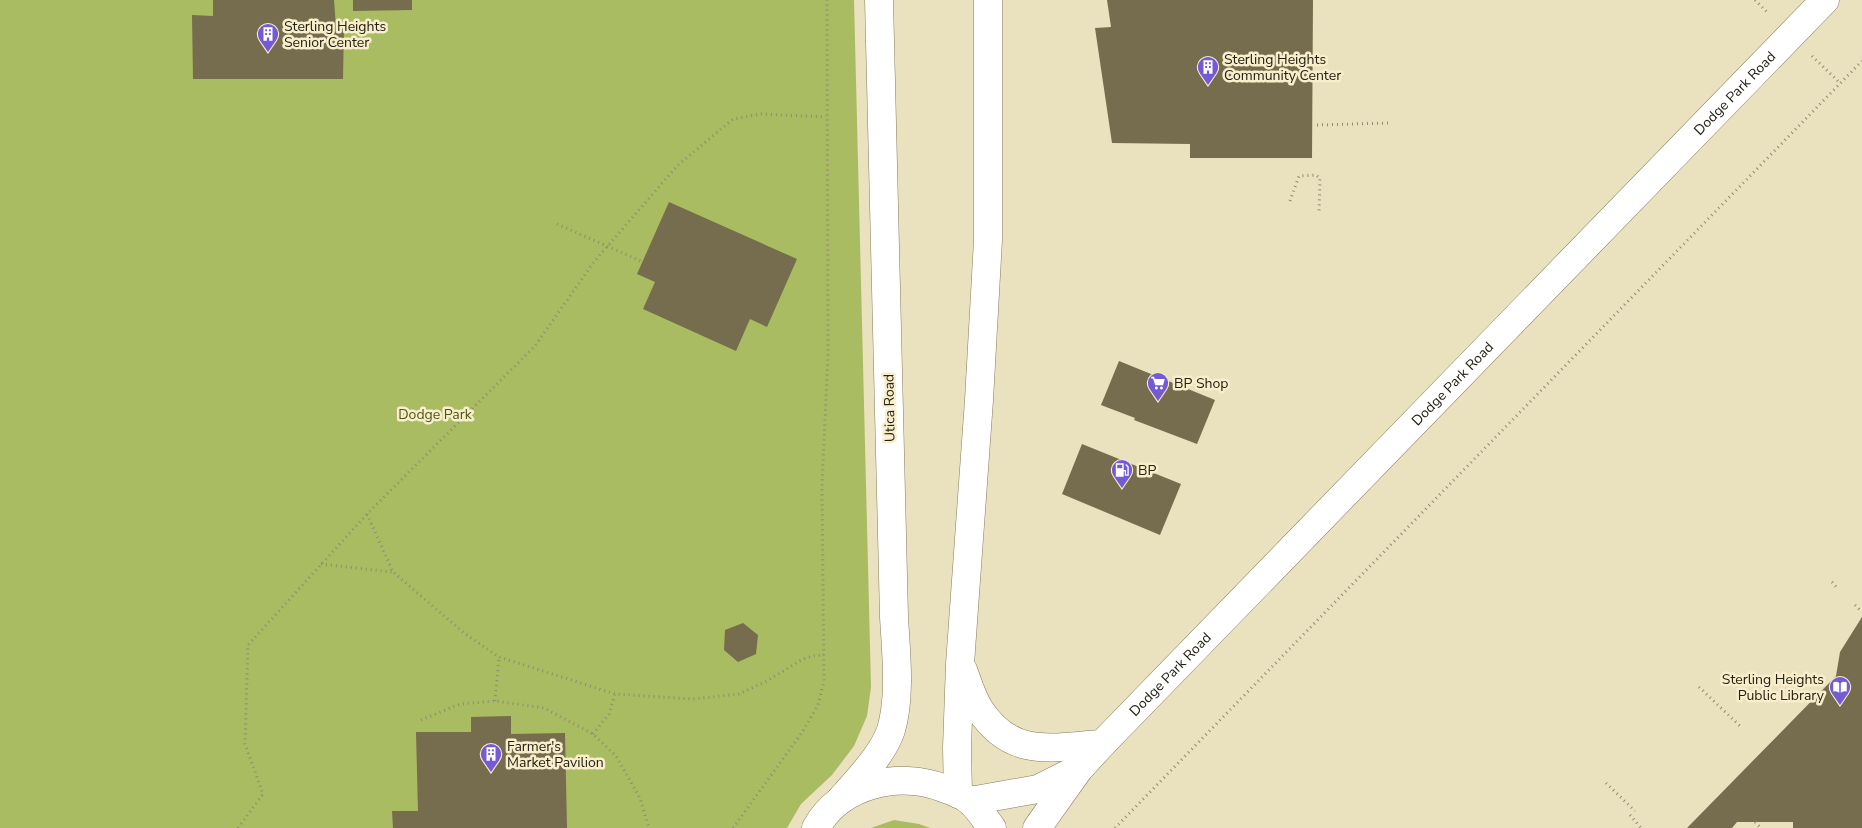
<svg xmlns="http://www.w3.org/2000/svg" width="1862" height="828" viewBox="0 0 1862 828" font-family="'Nunito Sans',sans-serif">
	<rect width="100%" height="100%" fill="#eae1be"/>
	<path fill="#a9bc61" d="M0 0H854L871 687 867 716 854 746 832 775 801 804 787 828H0Z
		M894 820 919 824 930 828H871Z"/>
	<path fill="#756d4d" d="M213 0H334L336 27H344L343 79H193L192 15 213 16Z
		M353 0H412V10L353 11Z
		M1107 0H1313L1312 158H1190V144L1112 143 1095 28 1111 27Z
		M669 202 797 259 767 327 750 319 736 351 643 309 655 282 637 274Z
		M1119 361 1215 400 1197 444 1134 420 1135 418 1101 405Z
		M1082 444 1181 484 1160 535 1062 494Z
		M1862 617V828H1793V822H1737L1732 828H1687L1836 676 1840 652Z
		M743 623 758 635 756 654 738 662 724 650 725 630Z
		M511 716V734L565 733 567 828H393L392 811H418L416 732H471V717Z"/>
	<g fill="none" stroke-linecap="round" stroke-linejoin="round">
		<g stroke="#847c5c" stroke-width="29">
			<g id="minor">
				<path d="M963 670C968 683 972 698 980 710 1012 759 1052 747 1102 744"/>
				<path d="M958 794 957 748 960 664 979 400 988 240V0"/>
				<path d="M841 799C858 780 883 754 891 730 901 696 896 652 894 617L879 0"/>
				<path d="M970 801 1038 789 1078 769"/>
				<path d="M816 828C840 784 899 771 943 788 952 791 963 795 970 801 979 809 985 819 992 828"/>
				<path id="s1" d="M1037 828 1079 769 1102 744 1825 0"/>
			</g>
		</g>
		<path stroke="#918a71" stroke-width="3" stroke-dasharray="1 4" stroke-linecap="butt" d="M1755 0 1769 14
			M1812 56 1840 83
			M1317 125 1388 123
			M1290 201 1299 176 1316 175 1320 178 1319 214
			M557 224 643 262
			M367 514 393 572 464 633 499 657 615 694 693 699 739 694 767 681 801 660 812 656 824 655
			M321 564 392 572
			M1832 582 1838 589
			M1855 605 1862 612
			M1699 687 1740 726
			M495 701 499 657
			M421 720 460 704 495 701 544 708 593 734 616 756 640 798 649 828
			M593 734 609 714 615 694
			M1606 783 1635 811
			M1630 815 1641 828
			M1755 822 1761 828
			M238 828 263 794 245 744 248 645 367 514 535 346 593 263 677 166 733 119 761 114 826 117
			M733 828 803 731 818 705 824 681 822 486 828 354 827 0
			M1115 828 1862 61"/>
		<use href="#minor" stroke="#fff" stroke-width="28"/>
	</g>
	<defs>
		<g id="building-pin" transform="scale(1.125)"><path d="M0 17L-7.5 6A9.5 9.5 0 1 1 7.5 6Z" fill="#745bd5" stroke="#f8eecb"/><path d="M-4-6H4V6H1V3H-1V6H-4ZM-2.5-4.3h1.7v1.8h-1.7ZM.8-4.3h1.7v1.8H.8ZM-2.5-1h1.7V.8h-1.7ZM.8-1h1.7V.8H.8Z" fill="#fff"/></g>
		<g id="supermarket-pin" transform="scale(1.125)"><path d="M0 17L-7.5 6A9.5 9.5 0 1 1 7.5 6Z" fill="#745bd5" stroke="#f8eecb"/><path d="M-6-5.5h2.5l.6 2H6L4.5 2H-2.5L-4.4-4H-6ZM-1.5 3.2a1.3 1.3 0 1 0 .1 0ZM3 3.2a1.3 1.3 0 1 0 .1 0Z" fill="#fff"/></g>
		<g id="fuel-pin" transform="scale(1.125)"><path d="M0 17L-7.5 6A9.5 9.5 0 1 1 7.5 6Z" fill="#745bd5" stroke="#f8eecb"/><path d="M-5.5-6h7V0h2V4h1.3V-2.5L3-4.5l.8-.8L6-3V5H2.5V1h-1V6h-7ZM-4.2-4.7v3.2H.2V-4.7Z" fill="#fff"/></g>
		<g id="library-pin" transform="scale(1.125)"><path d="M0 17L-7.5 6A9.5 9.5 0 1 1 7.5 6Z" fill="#745bd5" stroke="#f8eecb"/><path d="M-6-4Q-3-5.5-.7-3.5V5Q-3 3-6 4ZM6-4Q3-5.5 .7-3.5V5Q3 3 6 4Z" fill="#fff"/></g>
	</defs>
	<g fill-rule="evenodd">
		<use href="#building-pin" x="268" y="34"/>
		<use href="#building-pin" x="1208" y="67"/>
		<use href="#supermarket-pin" x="1158" y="383"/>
		<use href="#fuel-pin" x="1122" y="470"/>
		<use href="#library-pin" x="1840" y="687"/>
		<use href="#building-pin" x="491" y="754"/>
	</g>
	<g text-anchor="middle" stroke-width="5" stroke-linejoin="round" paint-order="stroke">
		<g font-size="14" fill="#252114" stroke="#f8eecb" text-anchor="start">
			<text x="284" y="31">Sterling Heights<tspan x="284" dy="16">Senior Center</tspan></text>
			<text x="1224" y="64">Sterling Heights<tspan x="1224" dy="16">Community Center</tspan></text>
			<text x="1174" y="388">BP Shop</text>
			<text x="1138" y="475">BP</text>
			<text x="1824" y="684" text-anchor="end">Sterling Heights<tspan x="1824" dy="16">Public Library</tspan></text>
			<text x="507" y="751">Farmer's<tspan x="507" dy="16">Market Pavilion</tspan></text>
		</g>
		<g font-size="14" fill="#252114" stroke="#f8eecb">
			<text dy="5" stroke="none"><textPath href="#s1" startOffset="1014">Dodge Park Road</textPath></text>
			<text dy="5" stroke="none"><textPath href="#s1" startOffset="609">Dodge Park Road</textPath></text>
			<text transform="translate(889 408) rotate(-91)" y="5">Utica Road</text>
			<text dy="5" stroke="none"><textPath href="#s1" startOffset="204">Dodge Park Road</textPath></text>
		</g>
		<g font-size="14" fill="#4c5814" stroke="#f8eecb">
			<text x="435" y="419">Dodge Park</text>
		</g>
	</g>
</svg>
